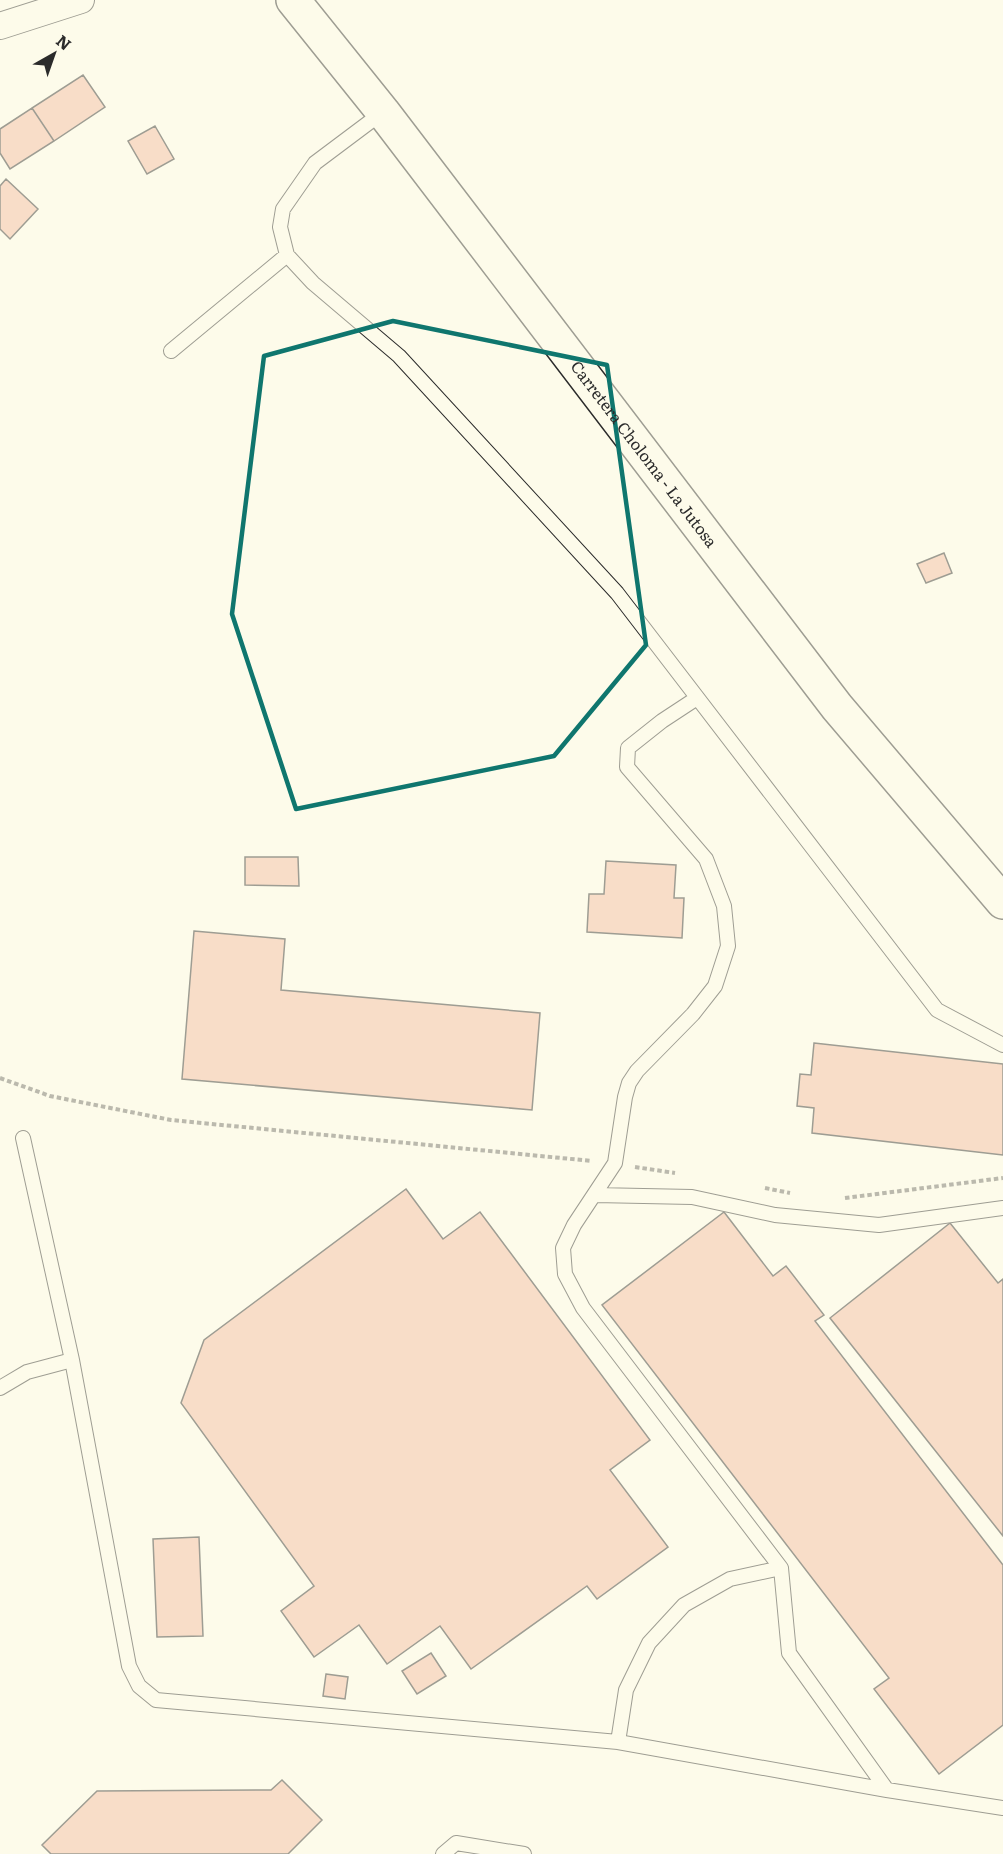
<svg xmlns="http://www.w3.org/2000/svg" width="1003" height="1854" viewBox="0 0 1003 1854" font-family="Literata,serif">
	<rect width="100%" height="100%" fill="#fdfbea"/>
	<path fill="#f2b8a0" stroke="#2b2b2b" stroke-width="1.5" d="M83 75 105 107 54 141 32 108Z
		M32 108 54 141 10 169 0 153V129Z
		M155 126 174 159 147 174 128 141Z
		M6 179 38 209 10 239 0 229V186Z
		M944 553 952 573 926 583 917 564Z
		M245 857H298L299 886 245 885Z
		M606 861 676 865 674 898H684L682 938 587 932 589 894H604Z
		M194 931 285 939 281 990 540 1013 532 1110 182 1079Z
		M814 1043 1003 1064V1155L812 1133 814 1108 797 1106 800 1074 811 1075Z
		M406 1189 443 1239 480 1212 650 1440 610 1470 668 1547 597 1599 587 1586 471 1669 440 1626 387 1664 359 1625 314 1657 281 1611 314 1586 181 1403 204 1340Z
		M724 1212 773 1276 786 1266 824 1315 815 1321 1003 1565V1725L939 1774 874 1689 889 1678 602 1305Z
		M950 1223 998 1283 1003 1279V1536L830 1318Z
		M199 1537 203 1636 157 1637 153 1539Z
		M431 1653 446 1676 417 1694 402 1671Z
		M326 1674 348 1677 345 1699 323 1696Z
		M282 1780 322 1820 288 1854H51L42 1845 97 1791 271 1790Z"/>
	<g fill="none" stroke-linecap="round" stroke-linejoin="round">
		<g stroke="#2b2b2b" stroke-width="16">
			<path id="lane" d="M383 112 315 163 283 209 280 227 287 255 313 283 399 356 617 593 937 1010 1003 1045
				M171 351 287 255
				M697 698 662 721 628 748 627 767 706 859 724 906 728 946 715 986 693 1014 637 1071 629 1083 625 1097 615 1163 574 1225 563 1248 565 1274 583 1308 781 1568 789 1653 887 1790
				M23 1138 72 1360 129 1666 139 1686 156 1700 618 1742 887 1790 1003 1808
				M595 1195 692 1197 775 1215 879 1225 1003 1208
				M0 1388 27 1372 72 1360
				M618 1742 626 1690 649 1643 684 1605 730 1579 781 1568
				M443 1854 456 1843 524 1854"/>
		</g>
		<g stroke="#2b2b2b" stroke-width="28">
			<path id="street" d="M0 26 81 0"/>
		</g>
		<g stroke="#2b2b2b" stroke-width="36">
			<g id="secondary">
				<path id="s1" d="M293 0 383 112 837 707 1003 902"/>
			</g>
		</g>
		<path stroke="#6a6964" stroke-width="4" stroke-dasharray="4.5 3" stroke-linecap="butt" d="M0 1078 50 1096 171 1120 592 1161
			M635 1167 675 1173
			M765 1188 790 1193
			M845 1198 1003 1178"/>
		<use href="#lane" stroke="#fdfbea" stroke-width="14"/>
		<use href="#street" stroke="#fdfbea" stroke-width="26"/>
		<use href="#secondary" stroke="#fdfbea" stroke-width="33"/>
	</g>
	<path d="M0 0H1003V1854H0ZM393 321 607 365 646 645 554 756 296 809 232 614 264 356Z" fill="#fdfbea" fill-opacity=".55" fill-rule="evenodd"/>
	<path fill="none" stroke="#0f766e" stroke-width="4.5" stroke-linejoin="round" d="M393 321 607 365 646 645 554 756 296 809 232 614 264 356Z"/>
	<g text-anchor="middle" stroke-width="4.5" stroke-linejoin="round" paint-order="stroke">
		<g font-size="16" fill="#2b2b2b" stroke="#fdfbea">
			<text dy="6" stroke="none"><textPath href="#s1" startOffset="574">Carretera Choloma - La Jutosa</textPath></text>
		</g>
	</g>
	<g transform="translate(54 54) rotate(40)" stroke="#fdfbea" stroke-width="4.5" paint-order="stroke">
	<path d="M0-4.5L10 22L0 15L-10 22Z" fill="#2b2b2b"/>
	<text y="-9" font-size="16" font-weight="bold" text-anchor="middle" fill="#2b2b2b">N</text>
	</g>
</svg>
